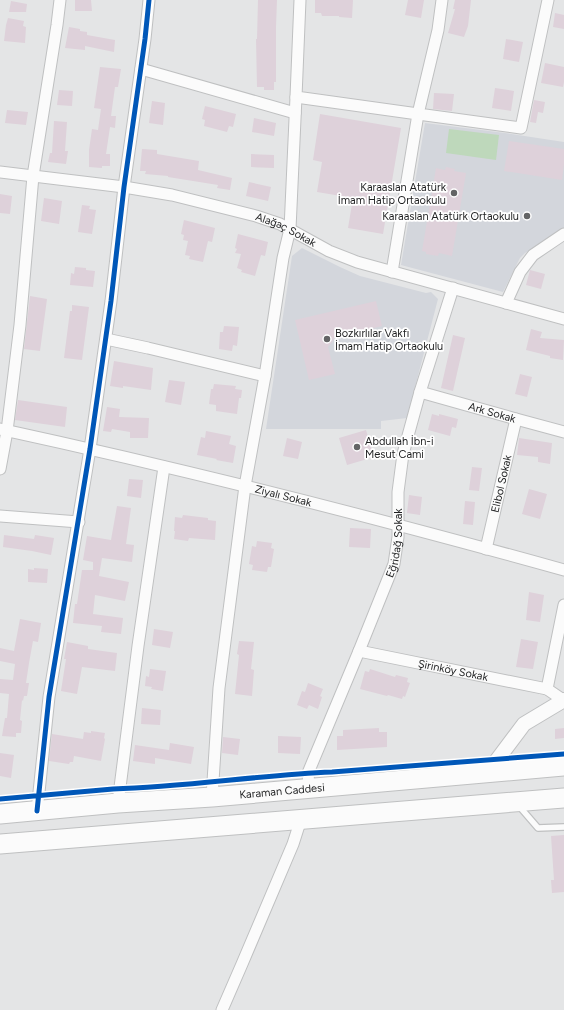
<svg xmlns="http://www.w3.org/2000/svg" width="564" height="1010" viewBox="0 0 564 1010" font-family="Figtree,sans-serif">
	<rect width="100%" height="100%" fill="#e4e5e6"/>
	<path fill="#d3d6dc" d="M425 123 505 133 564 142V229L525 253 520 258 503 292 401 265Z
		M302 248 340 267 360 276 426 293 431 292 438 299 407 418 381 421V429H266L292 256Z"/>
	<path fill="#bed8bb" d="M449 129 499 135 496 160 446 153Z"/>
	<path fill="#ded1da" d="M75 0H91L92 11H75Z
		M258 0H277L276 27V82H274V90H264V87H257L256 39H257Z
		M315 0H353L352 18 339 17V16H322L321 13H315Z
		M408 0H424L421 18 405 15Z
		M455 0H471L468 26 464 37 448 33 455 9H453Z
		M11 1 27 4 26 12H9Z
		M555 13 564 15V29L553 27Z
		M8 18 24 21 23 26 26 27 25 43 4 41 6 25Z
		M69 27 80 29V31L87 32V35L115 40 114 52 85 46V50L65 48Z
		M506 39 523 42 519 62 503 59Z
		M545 63 564 67V82L563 87 541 83Z
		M100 67 121 69 118 87H115L111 116H116L115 128 110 127 106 154H110V166H102V168L89 167V150L92 129 98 130 101 109 94 108Z
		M495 88 514 91 511 111 492 108Z
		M59 90 73 91 72 106 57 105Z
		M434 93 454 94 452 111 433 109Z
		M534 100 545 102 543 113 538 112 536 123 530 122Z
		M152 101 165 103 163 125 149 123Z
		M205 106 236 114 233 127 229 126 227 132 204 126 205 120 202 119Z
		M7 110 28 112 26 125 5 123Z
		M320 114 401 128 383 234 348 228 353 198 317 192 322 162 313 160Z
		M254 118 276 123 274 136 252 132Z
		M54 121 67 122 65 151H68L66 164 48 162 50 153H52Z
		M509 141 564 149V164L562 180 504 171Z
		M142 149 157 150V154L199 161 198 170 232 178 230 190 217 188 218 185 168 177V176L145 174 146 171H140Z
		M251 154 274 155V168L251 167Z
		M446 167 455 169 454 171 466 173 452 256 439 253 438 256 426 254V252L422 251 436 168 445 170Z
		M249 182 271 187 268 201 246 196Z
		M0 194 12 196 10 214 0 213Z
		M44 198 62 201 59 224 41 221Z
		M82 205 90 206 89 209 96 210 92 234 78 232Z
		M184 220 215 228 212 242 208 241 203 262 189 259 190 256 185 255 188 241 183 240 184 235 181 234Z
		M238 234 268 242 265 256 261 255 255 276 241 272 242 270 237 268 241 254 235 253 237 249 235 248Z
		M75 267 86 268V270L95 271 93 287 70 285 71 273 74 274Z
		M530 270 545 274 541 289 526 285Z
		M30 296 47 299 40 351 24 349Z
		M376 301 382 326 334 338 332 342 328 347 335 374 309 380 295 320Z
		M72 305 89 307 82 360 64 358 70 311H72Z
		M224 326 239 327 237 346 233 345 232 351 219 349 220 332H223Z
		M531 329 542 332 540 338 564 340 563 360 550 358V356L526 350Z
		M453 335 465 338 453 391 441 388Z
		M114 361 153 368 151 390 123 386V388L110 386Z
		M520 374 532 377 527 397 515 394Z
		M169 380 185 382 181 405 165 402Z
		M214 384 236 386 235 389 242 390 241 398H239L237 414 216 411V405L209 404 211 389H213Z
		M18 400 67 407 65 427 15 420Z
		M107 407 120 409 119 417 149 418 148 438H130V432L112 429 111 432 103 431Z
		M432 414 439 416V414L458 419 456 428 452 427 450 436 428 430Z
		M366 430 374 457 347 465 339 438Z
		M206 431 231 436 229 444 236 446 233 463 216 460 217 459 197 455 201 437 205 438Z
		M287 438 302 442 298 459 283 456Z
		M519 438 552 443 550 464 538 462V457L517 455Z
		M472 467 482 468 479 491 469 490Z
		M129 479 143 480 141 498 127 496Z
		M529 489 547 494 540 519 522 514Z
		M409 495 422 497 420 515 407 513Z
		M465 501 475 502 473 525 463 524Z
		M117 506 131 508 126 544 134 545 132 562 102 558 99 576 129 582 125 601 95 595 93 614 123 618 121 634 101 632 102 626 73 623 75 604H77L82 570H93V562L83 560 87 536 111 540Z
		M183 515 208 518V520L216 521 215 540 189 538 188 541 174 539 175 531H174L175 517 182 518Z
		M350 528 371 529 370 548 349 547Z
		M4 535 34 539 35 535 54 538 51 555 32 551 3 547Z
		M257 541 272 543 271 548 274 549 271 567H268L267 572 252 570 253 565 249 564 252 546 256 547Z
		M34 568 48 569 47 583 28 582V569L34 570Z
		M529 592 544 595 540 622 526 620Z
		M20 619 41 623 38 642 33 641 29 663 26 683H29L27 696H24L23 701 22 700 20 720 22 721 21 733H16V737L2 736 5 718H7L9 694 0 693V679L13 680 15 664 0 661V648L14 651Z
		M154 629 173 632 170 648 152 645Z
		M521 639 538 642 533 669 516 667Z
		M239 641 254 642 251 669 254 670 252 696 235 694 239 655 237 654Z
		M67 642 88 646V649L117 653 115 671 82 667 77 694 61 691 66 659H64Z
		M150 669 166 671 163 691 151 689 152 687 145 686 146 676 149 677Z
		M370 669 395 677 396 675 408 678 407 682 410 683 405 697 403 696 402 699 388 695 387 696 360 689 365 671 369 672Z
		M308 683 323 689 320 696 322 697 318 709 309 705 307 709 297 705 302 691 305 692Z
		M142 708 161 710 160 725 141 724Z
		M379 728V732H387V747L337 750V736H343V730Z
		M564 728V738L555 739V729Z
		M91 731 105 733 104 738 105 739 101 761 74 756 73 762H70L69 764 49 761 52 734 83 739 84 732 91 733Z
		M278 736 301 737 300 754 278 753Z
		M223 737 240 739 238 755 222 753Z
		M170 743 194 747 191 764 155 758V764L133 761 135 745 169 750Z
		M0 753 14 755 11 778 0 776Z
		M564 835V892L552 893 551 880H554L551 836Z"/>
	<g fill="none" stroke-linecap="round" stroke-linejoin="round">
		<g stroke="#bfc0c1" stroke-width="8">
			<path id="service" d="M519 806 538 828 564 827"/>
		</g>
		<g stroke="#bfc0c1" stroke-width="13">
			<g id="minor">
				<path d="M300 0 296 97 418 114 392 272"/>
				<path d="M442 0 438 30 418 114 521 128 548 0"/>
				<path d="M141 69 295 113"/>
				<path id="s1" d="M0 172 124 187 172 195 256 216 280 224 329 251 357 262 564 319"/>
				<path d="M506 303 520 272 533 255 564 234"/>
				<path d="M106 339 148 348 265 376"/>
				<path id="s2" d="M420 392 516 419 564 432"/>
				<path id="s3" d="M0 429C189 470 377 518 564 570"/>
				<path d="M0 469 7 431 20 325 33 176 57 25 60 0"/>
				<path d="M0 516 79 522"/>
				<path id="s4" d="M486 549 516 419"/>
				<path id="s5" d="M359 651 547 689"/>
				<path d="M563 700 547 689 564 605"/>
				<path id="s6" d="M309 788 308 773 359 651 394 564 398 537V492L403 454 420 392 453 288"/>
				<path d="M212 797 219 688 245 486 265 376 283 258 290 229 296 97"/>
				<path d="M118 803 138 646 164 467"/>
				<path d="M37 811 49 697 90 449 111 301 124 187 145 39 149 0"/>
				<path d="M222 1010 242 964 293 844 301 819"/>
			</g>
		</g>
		<g stroke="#bfc0c1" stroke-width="16">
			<path id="tertiary" d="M488 772 524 724 564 700"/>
		</g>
		<g stroke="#bfc0c1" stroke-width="21">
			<g id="trunk">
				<path id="s7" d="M0 814 118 803 212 797 564 766"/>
				<path d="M0 844 564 798"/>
			</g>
		</g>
		<use href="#service" stroke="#fbfbfb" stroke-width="5.5"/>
		<use href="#minor" stroke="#fbfbfb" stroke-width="11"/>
		<use href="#tertiary" stroke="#fbfbfb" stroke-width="14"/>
		<use href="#trunk" stroke="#fbfbfb" stroke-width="19"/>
		<g stroke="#fff" stroke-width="8">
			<path id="cycleway" d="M0 799 113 789C186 787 259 775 332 772L564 754
				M37 811 49 697 90 449 111 301 124 187 145 39 149 0"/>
		</g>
		<use href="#cycleway" stroke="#0057b8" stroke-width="5"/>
	</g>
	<g fill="#636465" stroke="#fff" stroke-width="1.5">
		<circle cx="454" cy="193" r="4"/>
		<circle cx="527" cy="216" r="4"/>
		<circle cx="327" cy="339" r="4"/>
		<circle cx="357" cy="447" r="4"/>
	</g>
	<g text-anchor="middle" stroke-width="3.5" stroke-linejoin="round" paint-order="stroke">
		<g font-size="11" fill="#1e1f20" stroke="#fff" text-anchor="end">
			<text x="446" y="191">Karaaslan Atatürk<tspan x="446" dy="13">İmam Hatip Ortaokulu</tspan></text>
			<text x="519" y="220">Karaaslan Atatürk Ortaokulu</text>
			<text x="335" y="337" text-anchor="start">Bozkırlılar Vakfı<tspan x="335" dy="13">İmam Hatip Ortaokulu</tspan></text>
			<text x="365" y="445" text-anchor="start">Abdullah İbn-i<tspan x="365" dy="13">Mesut Cami</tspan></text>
		</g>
		<g font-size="11" fill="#1e1f20" stroke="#fff">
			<text dy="4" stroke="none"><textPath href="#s1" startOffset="293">Alağaç Sokak</textPath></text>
			<text dy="4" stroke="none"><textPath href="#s2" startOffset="75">Ark Sokak</textPath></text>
			<text dy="4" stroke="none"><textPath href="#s4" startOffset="67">Elibol Sokak</textPath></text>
			<text dy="4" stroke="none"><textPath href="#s3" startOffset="291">Ziyalı Sokak</textPath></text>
			<text dy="4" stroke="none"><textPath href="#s6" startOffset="262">Eğridağ Sokak</textPath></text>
			<text dy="4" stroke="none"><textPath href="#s5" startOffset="96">Şirinköy Sokak</textPath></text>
			<text dy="4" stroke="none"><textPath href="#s7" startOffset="283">Karaman Caddesi</textPath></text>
		</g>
	</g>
</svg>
